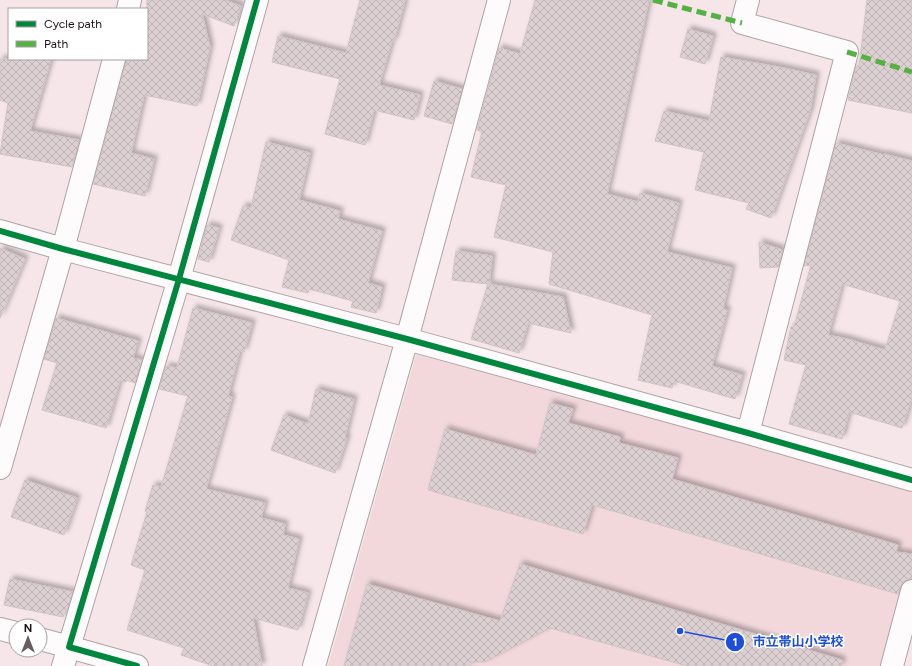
<svg xmlns="http://www.w3.org/2000/svg" width="912" height="666" viewBox="0 0 912 666" font-family="Figtree,'Noto Sans JP',sans-serif">
	<defs>
		<pattern id="building-cross-hatch" width="8" height="8" patternUnits="userSpaceOnUse"><rect width="8" height="8" fill="#ddd0d3"/><path d="M0 0l8 8M0 8l8-8" fill="none" stroke="#bdb2b4"/></pattern>
		<filter id="shadow"><feDropShadow dx="3.5" dy="-3.5" stdDeviation="2" flood-color="#0004"/></filter>
	</defs>
	<rect width="100%" height="100%" fill="#f6e6e9"/>
	<path fill="#f2d8db" d="M417 352 912 489V563L883 666H328Z"/>
	<path fill="url(#building-cross-hatch)" stroke="#d0c3c5" fill-rule="evenodd" filter="url(#shadow)" d="M147 0H225L241 6 234 26 202 14 210 47 197 106 144 95 131 153 154 159 145 196 93 184 126 61 147 60Z
		M360 0H405L394 41H392L379 85 420 95 414 120 374 110 365 145 325 134 340 79 272 62 278 36 346 53Z
		M535 0H649L607 194 638 202 640 193 679 203 667 252 732 268 723 309 727 310 712 366 742 375 735 399 674 381 672 388 638 380 652 315 549 284 553 252 494 237 506 185 471 177 482 132 477 130 499 48 520 54Z
		M867 0H912V113L848 100 856 66 859 67Z
		M688 29 713 36 705 64 680 57Z
		M721 57 779 67 816 75 810 111 771 218 746 209 749 203 695 190 704 152 655 141 664 111 709 121Z
		M0 59H51L30 131 79 140 72 167 0 154 8 103 0 100Z
		M434 81 462 89 452 124 424 116Z
		M266 142 310 153 299 200 340 211 338 219 382 231 368 283 382 287 376 313 351 307 353 301 309 289 308 293 282 287 289 260 231 240 243 206 251 208Z
		M836 143 884 155V154L912 161V397L902 428 849 412 842 439 789 424 806 365 784 360 791 327H794L811 265 804 266ZM842 284 900 301 885 350 847 339 828 335Z
		M207 225 219 228 209 262 198 259Z
		M759 242 783 250 778 267 760 268Z
		M0 248 25 259 0 318Z
		M456 251 492 256 489 284 563 297 571 333 528 323 519 353 471 339 488 284 452 280Z
		M193 308 252 323 244 352 240 350 228 396 232 397 206 489 265 503 261 518 285 524 283 535 299 539 288 588 308 593 298 630 253 618 262 666H213L181 655 184 648 127 630 145 570 131 565 147 512 145 511 153 485 161 487 188 396 159 389 166 366 177 368Z
		M56 318 138 341 133 358 142 360 135 383 126 380V382L120 380 106 428 42 410 57 363 44 359Z
		M316 389 354 399 345 437 347 438 335 473 271 450 284 415 308 424Z
		M550 403 573 409 568 423 620 437 619 443 678 458 672 479 898 545 896 552 912 554V579H908L903 582 900 588 898 594 592 505 583 534 428 490 445 429 536 455Z
		M25 480 77 498 64 535 11 517Z
		M520 564 842 660 841 666H687L550 628 485 662H471L470 666H344L367 584 500 621Z
		M10 579 73 592 67 610 63 617 4 605Z"/>
	<g fill="none" stroke-linecap="round" stroke-linejoin="round">
		<g stroke="#aea3a5" stroke-width="24">
			<path id="street" d="M748 0 742 23 847 52 748 433
				M128 9 130 0
				M0 231 63 249 407 339 748 433 912 480
				M0 468 63 249 114 59
				M0 629 16 633
				M40 639 69 647 63 666
				M137 666 69 647 179 279 257 0
				M314 666 407 339 499 0
				M892 666 912 591"/>
		</g>
		<use href="#street" stroke="#fefbfc" stroke-width="22"/>
		<path stroke="#55b144" stroke-width="5" stroke-dasharray="10 5" stroke-linecap="butt" d="M653 0 742 23
			M847 52 912 72"/>
		<g stroke="#fff" stroke-width="8">
			<path id="cycleway" d="M0 231 63 249 407 339 748 433 912 480
				M137 666 69 647 179 279 257 0"/>
		</g>
		<use href="#cycleway" stroke="#00873e" stroke-width="6"/>
	</g>
	<path fill="none" stroke="#1d4ed8" stroke-width="1.5" d="M680 631L735 642"/>
	<g fill="#1d4ed8" stroke="#fff" stroke-width="1.5">
		<circle cx="680" cy="631" r="4"/>
		<circle cx="735" cy="642" r="10"/>
	</g>
	<g font-size="12" text-anchor="middle" font-weight="bold" fill="#fff">
		<text x="735" y="646">1</text>
	</g>
	<g font-size="13" text-anchor="middle" font-weight="bold" fill="#1d4ed8" stroke="#fff" stroke-width="3" stroke-linejoin="round" paint-order="stroke">
		<text x="798" y="646">市立帯山小学校</text>
	</g>
	<rect x="8" y="8" width="140" height="52" fill="#ffffff" stroke="#a3a0a1"/>
	<rect x="16" y="21" width="20" height="6" fill="#00873e" stroke="#a3a0a1"/>
	<text x="44" y="28" font-size="12" fill="#1a1113">Cycle path</text>
	<rect x="16" y="41" width="20" height="6" fill="#55b144" stroke="#a3a0a1"/>
	<text x="44" y="48" font-size="12" fill="#1a1113">Path</text>
	<g transform="translate(28 638)"><circle r="19" fill="#ffffff" stroke="#a3a0a1"/>
	<path d="M0-3L7 15L0 10L-7 15Z" fill="#675c5e"/>
	<text y="-6" font-size="11" font-weight="bold" text-anchor="middle" fill="#1a1113">N</text>
	</g>
</svg>
